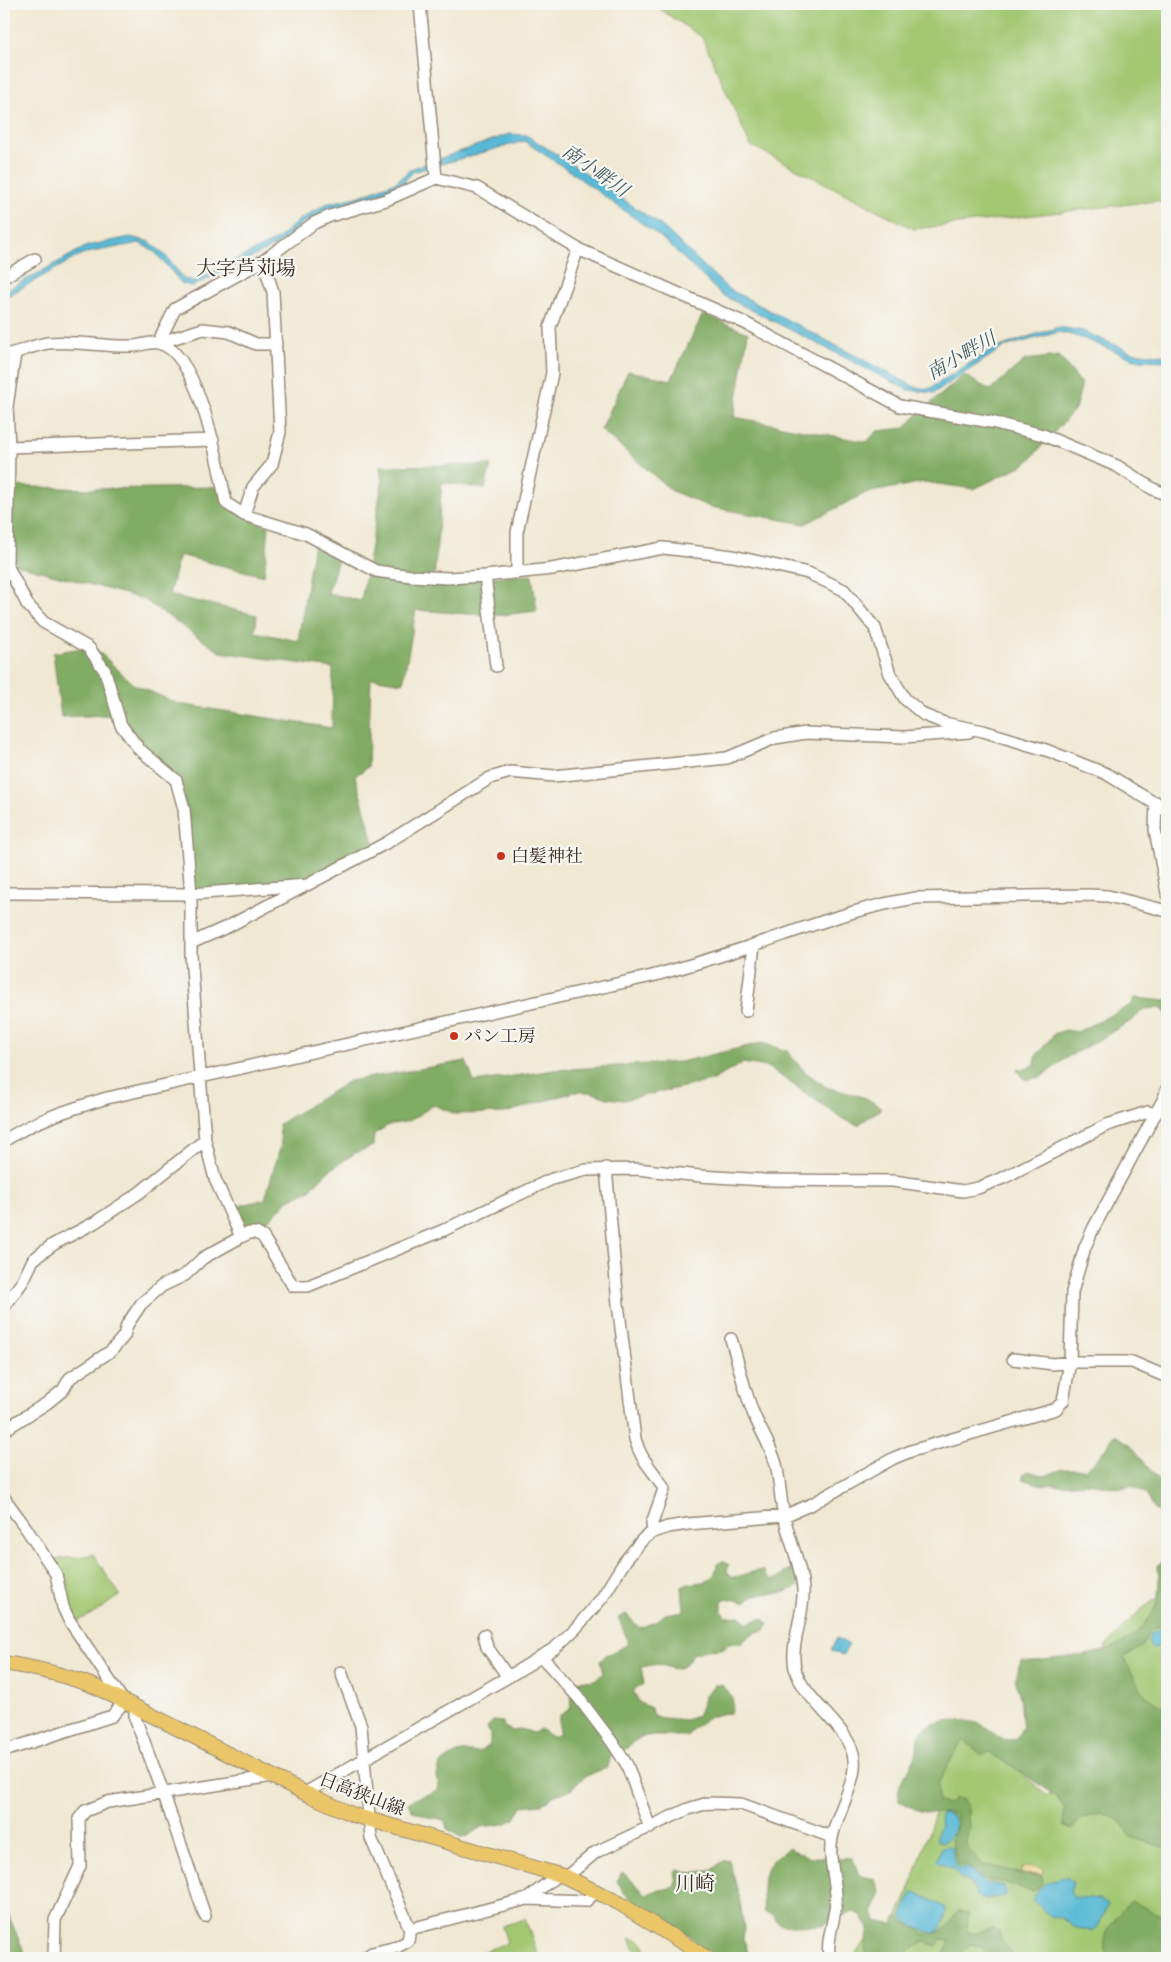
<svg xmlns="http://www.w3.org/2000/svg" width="1171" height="1962" viewBox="0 0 1171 1962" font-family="'IM FELL French Canon','Noto Serif JP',serif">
	<rect width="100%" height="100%" fill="#f6f6f2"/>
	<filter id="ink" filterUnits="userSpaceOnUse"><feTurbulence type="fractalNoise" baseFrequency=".02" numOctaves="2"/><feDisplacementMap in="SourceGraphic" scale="10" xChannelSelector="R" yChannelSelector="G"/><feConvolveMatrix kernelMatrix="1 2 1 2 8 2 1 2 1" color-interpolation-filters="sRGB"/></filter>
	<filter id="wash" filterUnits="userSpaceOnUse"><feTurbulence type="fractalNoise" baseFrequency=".0096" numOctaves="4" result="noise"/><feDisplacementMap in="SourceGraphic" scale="20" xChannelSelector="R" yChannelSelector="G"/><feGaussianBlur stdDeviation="1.12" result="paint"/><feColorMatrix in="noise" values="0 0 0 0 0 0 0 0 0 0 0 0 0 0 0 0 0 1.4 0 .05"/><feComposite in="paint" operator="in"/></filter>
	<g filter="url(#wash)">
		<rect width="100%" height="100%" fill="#f0e8d2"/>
		<path fill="#a2c872" stroke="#6e7948" d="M652 4H1167V205L1156 201 914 229 750 145 702 37Z
			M93 1554 120 1595 93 1614 75 1622C64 1602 64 1579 53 1559L81 1557Z
			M1167 1595V1958H851L879 1925 894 1924 911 1886 937 1807 922 1804 964 1737 1000 1754 1046 1795 1134 1775 1105 1647C1123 1629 1142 1602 1167 1595Z
			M525 1919 539 1958H476L474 1955 507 1943 502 1926Z
			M630 1938C643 1938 645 1948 649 1958H639Z"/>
		<path fill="#81ac64" stroke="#5e6b41" d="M703 314 748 333 734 417 867 442 877 431 905 428 917 415 964 375 990 390 1025 360 1059 356 1082 384 1075 409 1027 463 974 489 924 482 866 493 805 524 710 507 672 491 601 430 628 371 671 380Z
			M491 465 485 489 442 482 434 580 532 575 537 611 494 616 416 610 403 683 371 678 368 767 355 776 375 846 306 882 192 891 181 797 110 715 61 717 53 653 93 646 133 684 179 704 332 728 333 668 220 652 143 599 4 561 9 486 88 489 218 487 224 506 269 527 264 576 179 555 169 595 257 615 255 632 298 641 314 542 339 556 328 593 361 601 382 484 380 466Z
			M1135 998 1167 1001V1015L1161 1008 1144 1009 1133 1020 1068 1057 1041 1077 1026 1080 1017 1070 1035 1065 1036 1056 1054 1034 1065 1030 1077 1032 1131 1005Z
			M762 1043 787 1051 805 1072 826 1087 866 1098 882 1108 858 1125 843 1119 768 1067 743 1063 711 1081 623 1100 608 1098 590 1092H574L505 1113 455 1114 434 1105 409 1121 389 1125 374 1134 373 1146 355 1153 330 1170 310 1190 289 1200 272 1217 258 1226 242 1232 232 1208 265 1199 281 1145 279 1124 349 1081 466 1061 474 1082 555 1070 680 1062Z
			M1115 1435 1130 1444 1159 1480 1167 1483V1515L1155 1510 1146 1494 1132 1486 1121 1488 1087 1483 1061 1485 1039 1484 1023 1479 1024 1473 1028 1471 1045 1476 1062 1469H1086L1097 1459Z
			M1167 1557V1624L1150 1630 1142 1647 1124 1657C1129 1669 1139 1687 1147 1697 1153 1703 1162 1704 1167 1710V1848L1130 1837 1121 1821 1101 1813 1081 1819 1072 1829 1063 1825 1065 1811 1058 1798 1014 1767 989 1753 982 1755 964 1740 958 1747 938 1784V1802L949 1804 955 1798 962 1799 967 1806 968 1812 969 1828 966 1843 968 1849 982 1865C1000 1866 1028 1878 1042 1876L1043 1883 1035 1890 1030 1891 1003 1882 990 1881 981 1878 967 1865 958 1866 951 1840 958 1823 956 1815C945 1810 936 1815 925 1812 916 1811 907 1804 899 1801 895 1780 911 1772 916 1755 919 1748 915 1741 921 1733 933 1717 966 1718 982 1725 997 1731 996 1743 1016 1739L1023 1726C1021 1718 1022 1714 1021 1706 1020 1686 1009 1681 1022 1661 1035 1662 1048 1659 1061 1658 1099 1654 1132 1649 1153 1612 1160 1599 1159 1580 1158 1566Z
			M723 1561 729 1565 727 1571 732 1577C743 1577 753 1569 764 1571L766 1576 771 1580 780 1577 787 1570H797L800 1583C784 1601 763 1586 745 1602L727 1598 722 1601V1611L726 1617 740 1616 748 1623 759 1619H764L768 1623 765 1630C754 1632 749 1635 742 1643L729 1644 722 1649 705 1650 693 1654 684 1666 675 1669 658 1664 641 1667 644 1684 633 1691 640 1703 651 1708 654 1717 685 1720 697 1716 705 1696 714 1685H722C731 1693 736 1701 731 1713 713 1713 697 1722 687 1736H643L633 1742 626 1749 611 1755 608 1767 584 1777 571 1790 555 1795 542 1804 522 1806 515 1819 504 1824 481 1827 468 1836 461 1837 447 1829 445 1821C439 1817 434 1819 428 1817 422 1815 419 1812 412 1811L408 1803C419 1794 429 1797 439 1788L437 1776 440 1764C446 1760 454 1753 462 1752 478 1751 474 1756 490 1745V1734L487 1727 493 1721 503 1722 504 1727 513 1731 521 1729 534 1733 540 1729 552 1737 559 1734V1716L571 1708C569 1696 571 1687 580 1680 591 1681 596 1682 603 1673L600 1661 606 1655 627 1645V1638L618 1618 627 1614 633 1622 640 1628 657 1621 665 1614 684 1611 682 1587C696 1578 715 1589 717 1564Z
			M789 1848 809 1857 852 1858 859 1875 874 1879 881 1892 873 1911 876 1921 893 1925 895 1918 899 1917C906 1925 916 1926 924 1934 935 1934 945 1932 952 1921 954 1917 954 1914 959 1911L969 1914 966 1932 976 1933 992 1928 999 1931 1000 1938 1015 1958H991L981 1946 971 1944 961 1954 960 1958H947L944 1954 950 1940 942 1939 937 1946 925 1942 912 1948 900 1958H869L865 1949 869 1927 862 1917 854 1912 835 1918 823 1925 790 1926 779 1924 773 1915 764 1912C762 1880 759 1867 789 1848Z
			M729 1860 739 1896 744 1928 743 1939 746 1945 749 1958H726L702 1949 690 1936 650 1910 639 1906 625 1894 617 1881 622 1872 640 1888 643 1894 647 1895C655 1888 667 1892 677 1884L675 1873 678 1869 692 1873 713 1869 723 1861Z
			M1131 1901 1167 1918V1958H1115L1106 1953C1100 1932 1117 1916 1131 1901Z
			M4 1904 24 1952 15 1958H4Z"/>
		<path fill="#eeda9e" stroke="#94825e" d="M1032 1866 1041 1868 1043 1871 1042 1875 1021 1874 1022 1868Z"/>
		<path fill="#58b9d6" stroke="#4a727a" d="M509 134 526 135 580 169 663 227 727 288 915 387 929 389 989 351 1027 337 1059 327 1082 331 1132 352 1167 356V361L1137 360 1079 337 1059 332 1004 347 934 393 908 390 722 295 662 238 568 170 524 141 413 172 398 188 329 212 303 223 279 244 193 286 182 284 155 252 139 243 82 254 4 298V292L87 246 130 237 150 242 164 254 184 279 194 281 278 239 299 220 326 204 357 197 396 182 411 169Z
			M1167 1627V1643L1154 1648 1151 1647 1148 1641 1150 1634Z
			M837 1638 849 1645 842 1656 831 1650Z
			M942 1813H945L954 1817C959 1827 951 1838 942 1842L937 1840C936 1834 938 1832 941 1826L940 1820Z
			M948 1846 952 1848 955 1864 958 1869 968 1868 986 1883 1004 1886 1006 1892 1005 1896 985 1899 978 1897 970 1883 961 1879 954 1869 939 1863 937 1861 942 1847Z
			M1067 1877 1073 1883 1070 1891 1074 1897 1099 1899 1108 1904 1098 1927 1091 1931 1074 1927 1062 1918 1051 1917 1034 1901C1034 1886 1054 1878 1067 1877Z
			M914 1892 938 1903 945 1908 946 1912 945 1919 939 1931C929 1935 912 1926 904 1919L902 1916C904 1907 909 1904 911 1894Z"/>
	</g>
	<g filter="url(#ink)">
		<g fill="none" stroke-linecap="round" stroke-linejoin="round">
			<g stroke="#968978" stroke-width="14">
				<path id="minor" d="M420 4 436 178
					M4 277 35 259
					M158 343 175 309 263 261 314 223 330 216 386 200 436 178 477 188 578 249 745 323 900 406 991 422 1043 435 1117 466 1153 489 1167 495
					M158 343 203 329 229 332 256 344H276
					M15 354 7 406 9 447 7 565 27 604 43 622 89 648 105 671 121 725 139 749 176 780 184 809 191 894V955L205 1140 215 1179 241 1237
					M4 355C19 353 33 345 48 343 76 340 104 347 132 346 140 346 151 341 158 343 199 351 219 468 226 503L244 515 306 534 376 571 411 576 448 578 485 576 552 569 663 548 733 556 808 573 844 590 875 628 890 674 905 699 924 715 944 723 983 731 1046 750 1107 774 1167 811
					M9 447 213 440
					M244 515 253 487 272 464 280 432 273 292 263 261
					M517 572V532L552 373 550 327 578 249
					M485 576 496 666
					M1156 802 1155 830 1167 893
					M4 893 191 894 307 885 388 842 490 778 510 772 554 776 727 758 775 738 806 733 904 737 969 732
					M191 943 229 926 303 887
					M746 1011 754 945
					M4 1141C34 1120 72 1109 107 1098L652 976C696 964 740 950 783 935 827 920 870 905 916 898L1088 895 1108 896 1167 911
					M606 1168 618 1304 635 1439C642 1464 654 1469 664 1489L652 1523 653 1532
					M4 1307 23 1281 33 1260 43 1252 54 1244 94 1223 139 1193 205 1140
					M731 1339C739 1364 744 1391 754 1415 761 1431 771 1447 776 1464 780 1481 780 1498 784 1516 789 1540 801 1564 803 1589 805 1615 788 1647 796 1672 807 1703 851 1729 854 1759 857 1781 836 1815 832 1838 828 1858 835 1876 836 1895 837 1916 826 1936 829 1958
					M1013 1359 1053 1364 1070 1362H1132L1167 1377
					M4 1430 47 1403 63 1390 70 1378 111 1351 124 1336 127 1325 141 1304 162 1286 185 1275 203 1258 241 1237 249 1233H256L263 1237 293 1286H308L444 1230 552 1179 586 1170 637 1169 700 1176 764 1180 893 1181 963 1191 978 1188 1003 1178 1107 1125 1148 1112 1156 1114
					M4 1498 26 1528 56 1574 63 1607 69 1620 124 1702 112 1716 4 1751
					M484 1635 487 1647 508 1677
					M541 1656 578 1697 612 1742 627 1765 650 1828
					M341 1672 361 1726 371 1838 410 1929
					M135 1707V1718L163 1792 205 1916
					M305 1793 508 1677 555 1648 575 1629 602 1598 625 1561 643 1539 653 1532 668 1527 688 1524 784 1516 812 1504 894 1458 911 1451 1056 1409 1063 1401 1070 1362 1072 1292 1085 1247 1094 1227 1164 1098 1167 1089
					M566 1877 596 1852 688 1809 708 1803 741 1804 832 1837
					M527 1899 559 1874
					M54 1958 55 1920 80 1866 79 1819 85 1811 108 1802 273 1776
					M364 1958 372 1953 397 1947 408 1941 410 1929 527 1899 586 1901 597 1891"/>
			</g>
			<g stroke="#968978" stroke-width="16">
				<path id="major" d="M4 1663C36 1668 66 1675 96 1687L305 1793 354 1815 566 1877 619 1903 707 1958"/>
			</g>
			<use href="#minor" stroke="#fff" stroke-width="11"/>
			<use href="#major" stroke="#ebc669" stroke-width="14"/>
		</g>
	</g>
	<g fill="#c8321e" stroke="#f6f6f2" stroke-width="2">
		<circle cx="501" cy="856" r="5"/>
		<circle cx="454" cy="1036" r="5"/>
	</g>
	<g text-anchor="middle" stroke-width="4.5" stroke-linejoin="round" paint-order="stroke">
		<g font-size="18" fill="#3b2a1e" stroke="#f6f6f2" text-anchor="start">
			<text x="511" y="862">白髪神社</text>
			<text x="464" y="1042">パン工房</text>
		</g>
		<g font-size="18" fill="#3b2a1e" stroke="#f6f6f2">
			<text transform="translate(362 1794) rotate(21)" y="6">日高狭山線</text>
		</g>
		<g font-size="19" font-style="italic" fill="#455c5e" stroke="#f6f6f2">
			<text transform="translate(596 170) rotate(35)" y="7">南小畔川</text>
			<text transform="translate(961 355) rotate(-30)" y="7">南小畔川</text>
		</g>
		<g font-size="20" fill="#3b2a1e" stroke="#f6f6f2">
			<text x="246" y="275">大字芦苅場</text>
			<text x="695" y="1890">川崎</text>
		</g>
	</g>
	<rect width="1171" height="1962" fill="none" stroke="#f6f6f2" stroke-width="20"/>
</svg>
